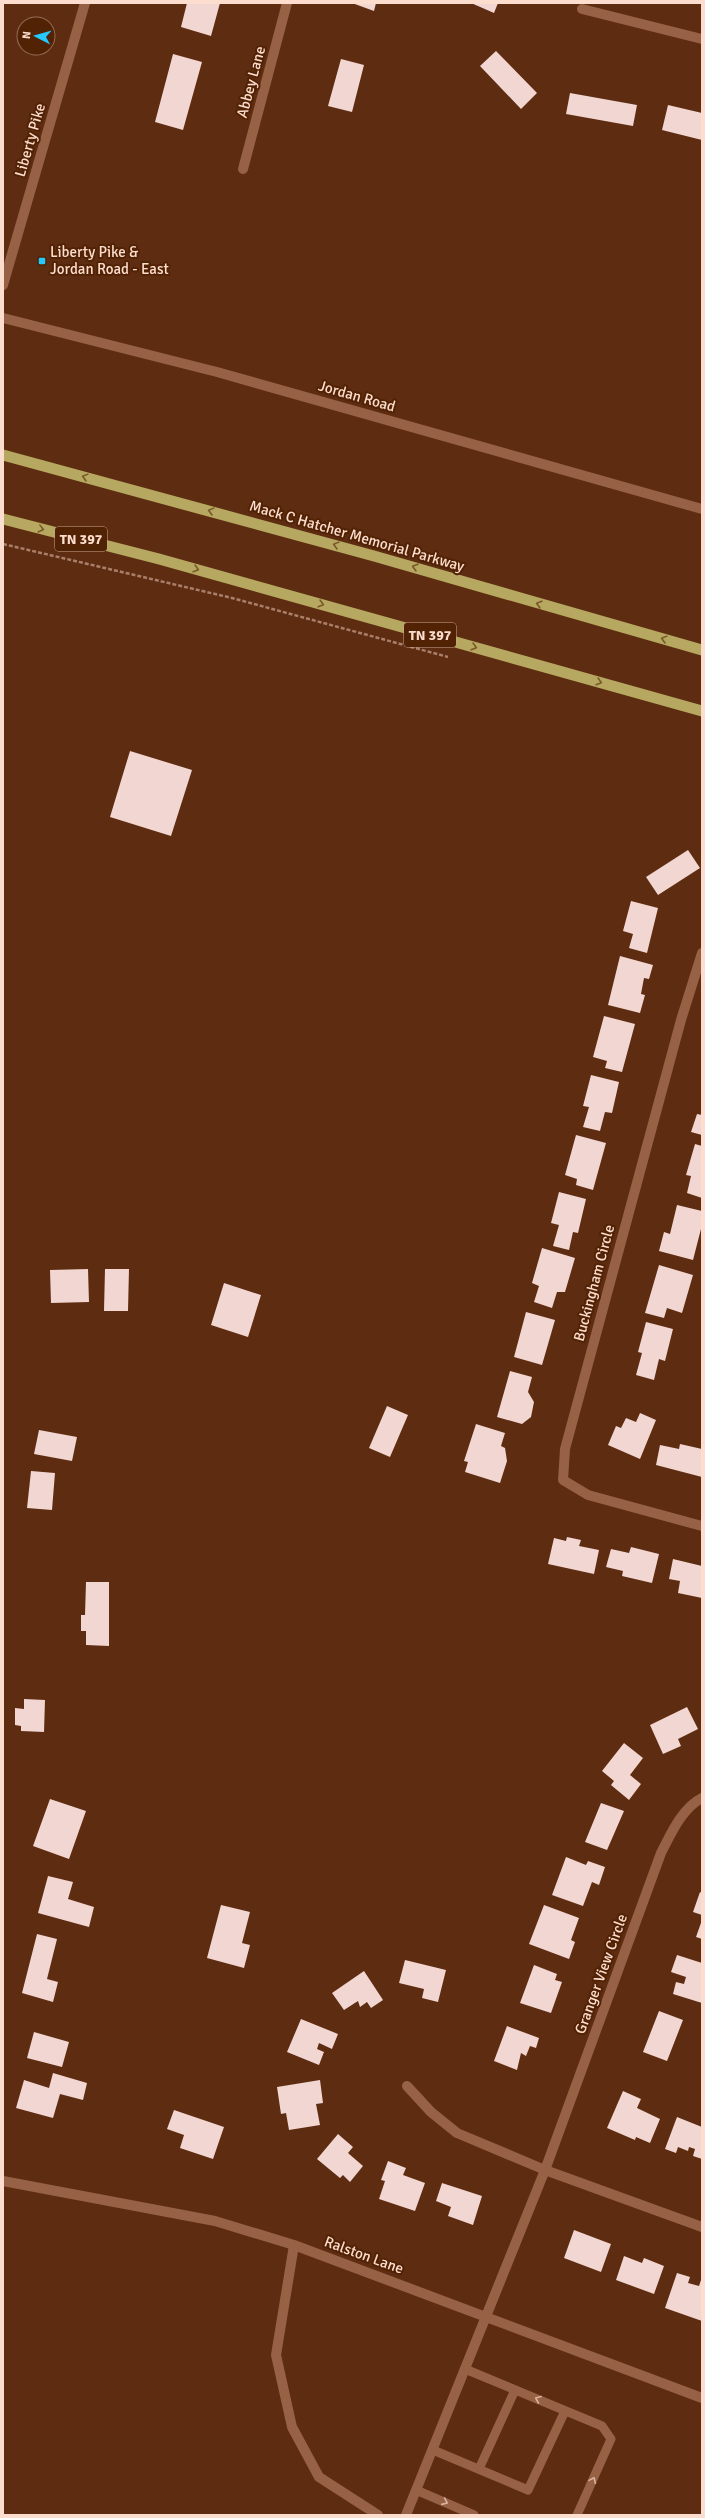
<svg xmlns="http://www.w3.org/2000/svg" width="705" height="2518" viewBox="0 0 705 2518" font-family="Signika,sans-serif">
	<rect width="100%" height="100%" fill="#5e2c11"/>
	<path fill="#f2d6d2" d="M187 3H220L211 36 181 27Z
		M352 3H376L374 11Z
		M471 3H498L494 13Z
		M496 51 537 93 521 109 480 66Z
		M173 54 202 62 183 130 155 122Z
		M341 59 364 65 352 112 328 106Z
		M570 93 637 105 633 126 566 114Z
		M668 105 702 113V140L662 130Z
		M130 751 192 770 171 836 110 817Z
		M688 850 700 868 658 895 646 877Z
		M631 901 658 908 647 953 629 948 633 934 623 931Z
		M620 956 653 965 649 979 644 978 641 994 645 995 640 1013 608 1005Z
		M604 1016 635 1024 622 1072 605 1068 607 1061 593 1057Z
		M591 1075 619 1082 612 1113 605 1112 600 1131 583 1127 589 1107 583 1106Z
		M697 1114 702 1115V1135L691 1132Z
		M576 1135 606 1143 593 1190 576 1185 577 1179 565 1175Z
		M695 1144 702 1146V1198L687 1193 691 1176 686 1175Z
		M559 1192 586 1199 578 1233 573 1232 569 1250 553 1246 559 1225 551 1223Z
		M677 1205 702 1211V1225L693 1260 659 1251 664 1232 670 1234Z
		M542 1248 575 1258 565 1292H557L552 1308 534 1302 539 1286 532 1283Z
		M659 1265 693 1275 682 1313 667 1308 664 1318 645 1313Z
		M88 1269 89 1302 51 1303 50 1270Z
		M105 1269H129L128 1311H104Z
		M224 1283 261 1295 248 1337 211 1325Z
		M526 1312 555 1320 542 1365 514 1357Z
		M646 1322 673 1329 665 1361 659 1359 654 1380 636 1375 642 1353 638 1352Z
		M510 1371 532 1377 528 1392 534 1402 531 1417 522 1424 497 1417Z
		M387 1406 408 1415 390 1457 369 1448Z
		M640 1413 656 1420 640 1459 608 1445 616 1426 621 1428 626 1418 636 1422Z
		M476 1424 505 1433 501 1446 505 1448 507 1461 500 1483 465 1472 468 1462 464 1461Z
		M39 1430 77 1437 72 1461 34 1454Z
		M680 1444 702 1449V1477L656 1465 660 1445 679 1449Z
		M31 1471 55 1473 52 1510 27 1508Z
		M567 1537 581 1540 579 1546 599 1550 594 1574 548 1564 554 1538 566 1541Z
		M631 1547 659 1554 652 1583 622 1576 623 1571 606 1567 611 1549 629 1553Z
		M673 1559 702 1566V1598L678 1593 680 1581 669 1579Z
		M86 1582H109V1646L86 1645V1631H81V1615H85Z
		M24 1699 45 1700 44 1732 21 1731V1726L15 1725V1708L24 1709Z
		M687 1707 698 1729 678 1739 681 1746 663 1754 650 1725Z
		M624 1743 643 1758 630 1775 641 1784 629 1800 611 1785 614 1781 602 1771Z
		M50 1799 86 1811 69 1859 33 1846Z
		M601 1803 624 1811 607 1850 585 1842Z
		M566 1857 586 1865 588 1861 605 1867 599 1885 592 1882 583 1906 552 1895Z
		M48 1876 73 1882 68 1899 94 1907 89 1927 38 1913Z
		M700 1892 702 1893V1915L693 1912Z
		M221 1905 250 1912 242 1943 250 1945 244 1968 207 1958Z
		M544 1905 579 1918 571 1940 575 1942 569 1959 529 1944Z
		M702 1920V1939L696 1937Z
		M37 1934 57 1939 47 1979 58 1982 53 2002 22 1993Z
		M677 1955 702 1963V2003L673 1994 676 1982 684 1984 686 1977 671 1972Z
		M405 1960 446 1970 438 2002 422 1998 424 1989 399 1983Z
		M534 1965 557 1974 555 1980 562 1982 551 2013 520 2003Z
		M364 1971 383 2000 371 2008 367 2002 360 2007 358 2001 344 2010 332 1993Z
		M659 2011 683 2020 667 2061 643 2052Z
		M301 2019 338 2034 332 2049 319 2043 317 2049 324 2052 319 2065 287 2052Z
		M507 2026 539 2038 536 2048 530 2046 526 2056 521 2053 517 2070 494 2061Z
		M34 2032 69 2042 62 2067 27 2058Z
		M53 2073 87 2083 83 2100 60 2094 53 2118 16 2108 24 2080 49 2088Z
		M320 2080 323 2103 316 2104 320 2125 289 2130 286 2113 281 2114 277 2087Z
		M623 2091 641 2099 637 2108 660 2119 650 2143 636 2137 635 2140 607 2128Z
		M174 2110 224 2127 213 2159 180 2148 184 2135 167 2129Z
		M677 2117 702 2127V2159L693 2156 695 2149 689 2147 688 2151 678 2147 676 2153 665 2149Z
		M338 2134 353 2147 348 2153 363 2166 350 2182 343 2175 340 2178 317 2159Z
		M388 2161 406 2168 403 2175 425 2183 415 2211 379 2199 385 2181 381 2180Z
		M442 2183 482 2196 473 2225 448 2216 451 2207 436 2201Z
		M574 2230 611 2244 601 2272 564 2258Z
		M624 2256 642 2263 644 2258 664 2266 654 2294 616 2280Z
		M677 2273 690 2277 688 2283 699 2286 702 2277V2321L665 2308Z"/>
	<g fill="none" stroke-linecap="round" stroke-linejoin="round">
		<path stroke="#a97f6a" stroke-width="2.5" stroke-dasharray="4 2" stroke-linecap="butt" d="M3 544 232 598 448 657"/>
		<path stroke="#976145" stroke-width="9" d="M465 2369 602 2426 611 2439 577 2515
			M433 2450 528 2490 565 2411
			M479 2469 515 2390
			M416 2490 474 2515"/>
		<path stroke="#976145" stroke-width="10" d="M582 9 702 39
			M243 169 287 3
			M3 318 217 372 702 509
			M702 953 681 1020 565 1449 563 1480 588 1495 702 1526
			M702 1798C682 1808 671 1834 661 1853L545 2170 702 2227
			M3 2181 215 2221 294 2245 702 2398
			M294 2245 276 2355 292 2427 319 2477 378 2515
			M406 2515 545 2170 457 2133 431 2112 407 2086"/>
		<path stroke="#976145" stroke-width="10" d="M3 285 85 3"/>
		<path stroke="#b6a860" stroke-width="11" d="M3 455 374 556 702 650
			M3 519 159 559 702 711"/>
	</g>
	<defs><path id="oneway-chevron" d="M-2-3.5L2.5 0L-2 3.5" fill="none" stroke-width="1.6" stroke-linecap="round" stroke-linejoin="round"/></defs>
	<g stroke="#7a5829">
		<use href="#oneway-chevron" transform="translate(85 477) rotate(-165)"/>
		<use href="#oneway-chevron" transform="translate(211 511) rotate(-165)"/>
		<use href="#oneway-chevron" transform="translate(41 529) rotate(14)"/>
		<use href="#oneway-chevron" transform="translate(336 545) rotate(-165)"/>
		<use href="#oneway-chevron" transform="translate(415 567) rotate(-164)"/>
		<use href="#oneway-chevron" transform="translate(196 569) rotate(16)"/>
		<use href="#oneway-chevron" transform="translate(321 604) rotate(16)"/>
		<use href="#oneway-chevron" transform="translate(539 604) rotate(-164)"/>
		<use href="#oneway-chevron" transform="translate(664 639) rotate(-165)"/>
		<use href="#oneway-chevron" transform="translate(474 647) rotate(16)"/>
		<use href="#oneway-chevron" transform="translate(599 682) rotate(16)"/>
	</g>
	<g stroke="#d9b29e">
		<use href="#oneway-chevron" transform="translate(538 2399) rotate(-157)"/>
		<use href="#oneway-chevron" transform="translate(593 2480) rotate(-66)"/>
		<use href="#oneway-chevron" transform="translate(445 2502) rotate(24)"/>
	</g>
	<rect fill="#25c9fe" stroke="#522204" stroke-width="1.5" x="38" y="257" width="8" height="8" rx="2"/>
	<g text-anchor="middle" stroke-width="4" stroke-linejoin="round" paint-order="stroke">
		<g fill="#522204" stroke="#caa591" stroke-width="1">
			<rect x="55" y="527" width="52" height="24" rx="3"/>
			<rect x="404" y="623" width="52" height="24" rx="3"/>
		</g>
		<g font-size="14" font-weight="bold" fill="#fdddce">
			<text x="81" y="544">TN 397</text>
			<text x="430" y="640">TN 397</text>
		</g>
		<g font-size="15" fill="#fdddce" stroke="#522204">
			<text transform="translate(251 82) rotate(-75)" y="5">Abbey Lane</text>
			<text transform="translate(30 140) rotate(-74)" y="5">Liberty Pike</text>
			<text transform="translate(357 396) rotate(16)" y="5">Jordan Road</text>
			<text transform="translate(357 536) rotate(16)" y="5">Mack C Hatcher Memorial Parkway</text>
			<text transform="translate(594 1283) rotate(-75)" y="5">Buckingham Circle</text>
			<text transform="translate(601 1974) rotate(-70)" y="5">Granger View Circle</text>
			<text transform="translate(364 2255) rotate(20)" y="5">Ralston Lane</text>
		</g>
		<g font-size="15" fill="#fdddce" stroke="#522204" text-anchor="start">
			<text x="50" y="257">Liberty Pike &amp;<tspan x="50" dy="17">Jordan Road - East</tspan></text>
		</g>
	</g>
	<rect width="705" height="2518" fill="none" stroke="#fdddce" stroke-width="8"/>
	<g transform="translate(36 36) rotate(276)"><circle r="19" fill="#522204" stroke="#966d55"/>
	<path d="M0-3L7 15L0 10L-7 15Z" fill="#25c9fe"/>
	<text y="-6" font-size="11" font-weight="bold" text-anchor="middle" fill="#fdddce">N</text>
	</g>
</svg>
